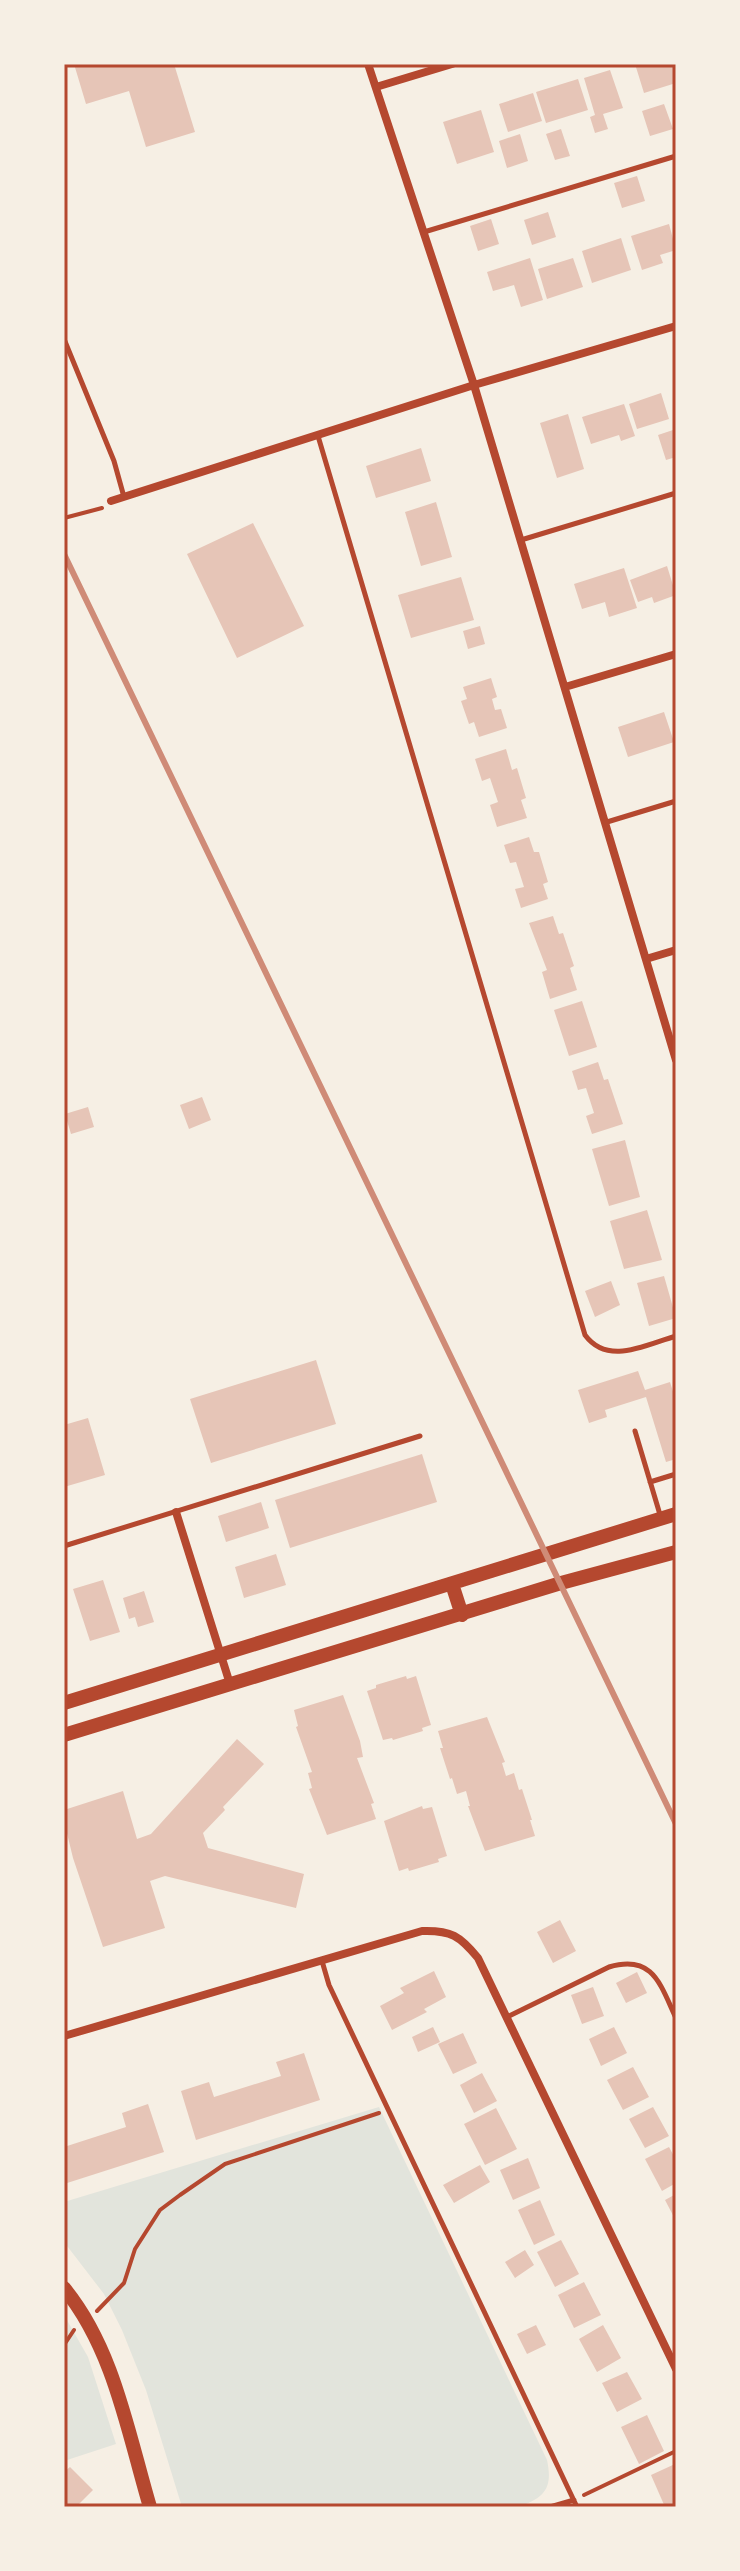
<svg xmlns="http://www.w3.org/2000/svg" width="740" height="2571" viewBox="0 0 740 2571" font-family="Helvetica,sans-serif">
	<rect width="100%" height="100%" fill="#f6efe4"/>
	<path fill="#e2e4dc" d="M379 2107 547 2460C553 2488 545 2497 519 2507H182L146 2390 122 2330 104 2294 64 2242V2202Z
		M64 2315 88 2357 116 2444 64 2461Z"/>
	<path fill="#e6c5b7" d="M74 64H174L195 132 146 147 129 91 86 104Z
		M635 64H676V83L644 93Z
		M610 70 623 108 603 114 608 129 595 133 590 117 595 115 584 78Z
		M578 79 588 110 546 123 536 92Z
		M533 93 542 121 508 132 499 104Z
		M664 104 673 129 650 136 642 111Z
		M481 110 494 152 457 164 443 122Z
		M561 129 570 156 555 160 546 134Z
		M520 134 528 161 507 168 499 141Z
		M637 176 645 201 622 208 614 183Z
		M548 212 556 237 532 245 524 220Z
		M491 219 499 244 478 251 470 226Z
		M669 224 676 250 660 255 663 263 642 270 631 236Z
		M621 238 631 270 592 283 582 251Z
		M530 258 543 300 521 307 514 285 493 291 487 272Z
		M573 258 583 287 547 299 538 269Z
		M661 393 669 419 637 429 629 404Z
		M624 404 635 436 621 441 619 435 591 444 582 417Z
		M568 414 584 469 557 478 540 423Z
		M676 429V457L666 460 658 435Z
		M421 448 431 481 376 498 366 466Z
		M436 502 452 557 421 566 405 512Z
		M253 523 304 626 237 658 187 554Z
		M667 566 676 595 654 603 652 597 638 602 630 580Z
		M624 568 637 608 609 617 605 602 582 609 574 584Z
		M461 577 474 620 411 638 398 595Z
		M480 626 485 644 468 649 463 631Z
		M491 678 497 697 492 699 495 710 501 709 507 728 479 737 474 722 469 724 461 701 467 699 463 687Z
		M664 712 674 742 628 757 618 727Z
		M506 749 512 770 517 768 526 798 521 800 527 818 497 827 490 805 498 802 490 778 482 781 475 759Z
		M529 837 534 852H539L548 882 543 884 548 899 521 908 515 889 524 887 516 862 510 863 504 845Z
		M553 916 559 934 563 933 574 966 570 968 577 990 550 999 542 972 547 970 529 923Z
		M582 1001 597 1047 569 1056 554 1010Z
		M598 1062 604 1080 608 1079 623 1124 592 1134 586 1116 594 1113 586 1088 578 1090 572 1071Z
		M202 1097 211 1120 189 1129 180 1105Z
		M88 1107 94 1127 71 1134 65 1114Z
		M625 1140 640 1197 609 1206 592 1149Z
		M647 1210 662 1260 624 1269 610 1221Z
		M664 1276 676 1318 649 1326 637 1283Z
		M611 1281 620 1305 595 1317 585 1291Z
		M316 1360 336 1424 211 1463 190 1399Z
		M638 1371 645 1390 670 1382 676 1401V1459L666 1462 646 1397 605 1410 607 1417 589 1423 578 1390Z
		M88 1418 105 1475 64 1487V1425Z
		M422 1454 437 1502 290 1548 275 1500Z
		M261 1502 269 1528 226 1542 218 1516Z
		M276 1554 286 1585 244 1598 235 1567Z
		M103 1580 120 1632 90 1641 73 1589Z
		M144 1591 154 1622 138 1627 135 1617 129 1619 123 1598Z
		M406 1676 407 1679 416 1676 431 1725 422 1728 423 1731 393 1740 392 1738 383 1740 367 1691 376 1688V1685Z
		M343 1695 360 1741 363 1757 357 1758 374 1803 371 1804 376 1819 327 1835 309 1789 312 1788 308 1773 312 1772 296 1727 298 1726 294 1710Z
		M487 1717 505 1762 502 1763 506 1776 514 1773 519 1790 522 1789 532 1820H530L535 1836 485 1851 468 1806H470L466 1791 457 1794 452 1778 450 1779 440 1748H443L438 1731Z
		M237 1739 264 1764 223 1807 225 1810 203 1833 208 1848 304 1874 296 1908 165 1876 150 1881 165 1928 103 1947 73 1858 64 1821V1810L123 1791 137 1839 151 1834Z
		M422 1806 423 1809 432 1807 447 1856 438 1859 439 1862 409 1871 408 1868 399 1871 384 1821Z
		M560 1920 576 1951 553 1963 537 1932Z
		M434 1971 446 1997 424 2009 427 2012 392 2030 380 2006 404 1993 400 1988Z
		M637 1972 647 1993 626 2003 616 1983Z
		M593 1987 604 2016 582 2024 571 1995Z
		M433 2027 440 2042 418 2052 412 2037Z
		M614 2027 627 2053 601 2066 589 2039Z
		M463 2033 477 2063 453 2074 438 2044Z
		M304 2053 320 2100 196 2140 181 2091 209 2082 214 2097 281 2076 276 2062Z
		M633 2067 649 2097 623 2110 607 2080Z
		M482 2073 497 2101 474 2113 460 2085Z
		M148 2104 164 2152 64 2184V2147L126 2127 122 2113Z
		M653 2107 669 2136 645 2148 629 2119Z
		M496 2108 517 2149 485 2165 464 2124Z
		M669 2147 676 2160V2183L662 2191 645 2159Z
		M528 2158 540 2188 513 2200 500 2170Z
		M480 2165 490 2182 454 2203 443 2185Z
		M676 2194V2221L665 2200Z
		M540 2200 555 2235 534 2245 518 2210Z
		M561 2240 579 2274 555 2287 537 2252Z
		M525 2250 534 2265 515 2278 505 2262Z
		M584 2282 601 2315 574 2328 558 2295Z
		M536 2325 546 2345 527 2354 517 2334Z
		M603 2325 621 2358 597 2372 579 2339Z
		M627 2372 642 2399 617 2412 602 2383Z
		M647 2415 664 2451 639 2464 621 2427Z
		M675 2464 676 2506 665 2507 651 2475Z
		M70 2467 93 2490 76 2507H64V2472Z"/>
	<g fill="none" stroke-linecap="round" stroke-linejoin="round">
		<path stroke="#b5482f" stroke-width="4" d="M64 518 102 508
			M97 2311 124 2283 135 2249 160 2210 180 2195 225 2164 379 2113
			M64 2345 74 2330
			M584 2495 676 2451"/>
		<path stroke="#b5482f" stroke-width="5" d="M424 232 676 156
			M64 339 114 461 124 497
			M318 436 585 1335C608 1366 645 1345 676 1336
			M521 540 676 493
			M607 822 676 801
			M635 1431 661 1518
			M650 1482 676 1474
			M64 1546 420 1436
			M322 1961 329 1985 577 2507
			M507 2017 609 1967C653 1954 660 1984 676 2018
			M550 2507 574 2500"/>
		<path stroke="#b5482f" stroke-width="8" d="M368 64 474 385 676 1060
			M376 87 452 64
			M111 501 474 385 676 326
			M565 687 676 654
			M646 959 676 950
			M176 1512 230 1684
			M64 2036 422 1931C451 1930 460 1936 478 1958L676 2369"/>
		<path stroke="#b5482f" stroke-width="14" d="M452 1584 462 1615
			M64 1703 676 1514
			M64 1735 561 1583 676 1552
			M64 2288C114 2349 128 2433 150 2507"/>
		<path stroke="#cf8b77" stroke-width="6" d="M64 554 676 1824"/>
	</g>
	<rect width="740" height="2571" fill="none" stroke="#f6efe4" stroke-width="132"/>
	<rect x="66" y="66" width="608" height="2439" fill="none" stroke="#b5482f" stroke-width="3"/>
</svg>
